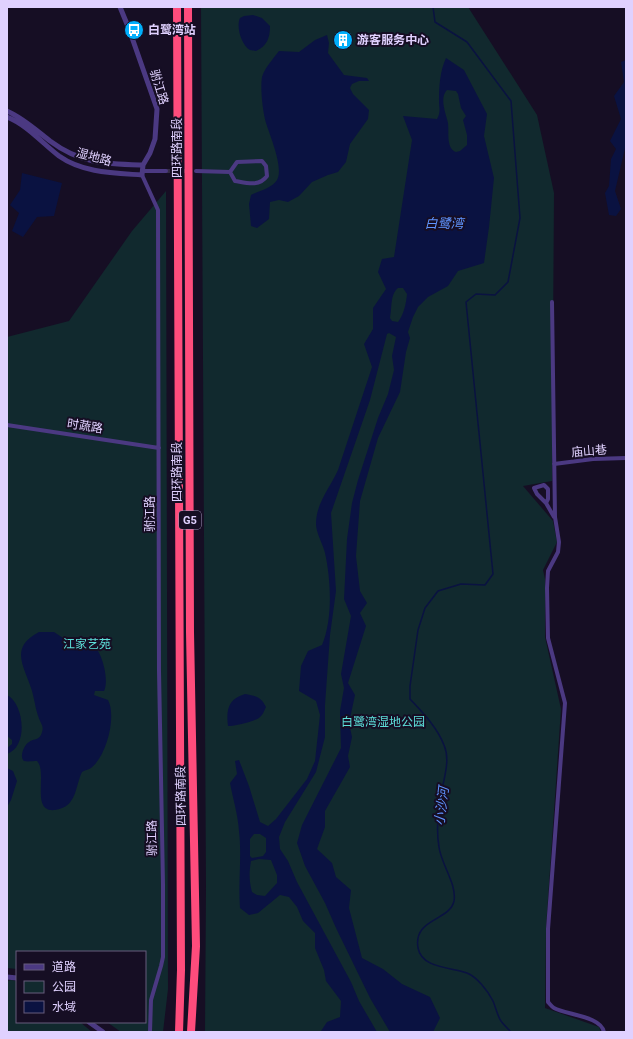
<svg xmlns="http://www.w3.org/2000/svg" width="633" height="1039" viewBox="0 0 633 1039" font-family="Roboto,'Noto Sans SC',sans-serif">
	<rect width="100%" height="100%" fill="#160e24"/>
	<path fill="#11292e" d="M201 7H468L537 115 554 193 552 481 523 486 553 521 557 542 543 570 545 579V637L561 709 546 928 545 1008 599 1027 601 1032H205L206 888Z
		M166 191 168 989 163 1032H121L107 1022H145V952H17V969L7 968V337L69 321 132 231Z
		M11 980 17 981V1022H80L92 1032H7V981Z"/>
	<path fill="#0a1241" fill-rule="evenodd" d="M253 15 262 18 270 26C270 38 267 46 256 51 255 51 250 50 250 50 241 45 236 26 240 18L244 16Z
		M327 35 329 43 328 53 344 75 367 78 369 81H359L352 84 350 88 353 94 369 110 368 119 350 144 346 162 338 172 328 175 312 182 299 196 288 202 279 200 270 202 269 219 257 228 251 226 249 204 251 195C259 191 272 188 277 180 284 168 270 136 266 123 263 113 260 89 262 77 264 69 273 59 279 51L299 52 315 40Z
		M446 58 464 70 487 114 484 136 494 178 489 227 484 263 458 271 448 286 428 297 418 307 413 317 408 332 410 338 406 352 400 392 378 438 360 501 356 556 360 591 367 603 360 613 366 626 348 683 355 695 349 723 352 737 348 756 350 767 325 811V827L317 849 332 863 336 877 351 890 349 908 362 958 383 969 402 984 430 997 440 1018 433 1032H390L370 998 336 928 325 903 305 866 297 843 302 825 341 748 340 711 344 688 341 674 351 616 344 599 347 539 352 503 358 480 378 418 388 394 394 370 392 356 396 337 389 333 387 334 370 400 331 513 336 591 330 635 325 705V737L316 772 285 822 279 837 280 849 288 861 297 882 351 982 359 1001 377 1032H318L321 1031 327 1022 340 1017 341 1001 326 981 324 970 315 948V933L303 921 297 907 289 897 280 895 258 913 249 915 240 908C238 882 242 857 239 831 238 815 233 799 230 783L237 774 235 761 239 760 249 786 260 822 268 826 276 819 307 779 315 761 320 715 316 701 299 691 301 666 308 651 322 645C333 619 331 580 325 553 323 544 316 533 316 524 316 503 330 488 338 470L372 367 364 344 373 329V308L386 289 378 272 382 259 394 257 412 140 403 116 437 119C441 112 439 108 439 101 439 86 440 71 446 58ZM447 90 456 91 458 94 461 108 466 116 463 120 467 135V145L460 151 456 152C454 151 453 151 451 148 447 141 449 131 448 123 446 114 439 98 447 90ZM398 288H403L407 294C406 304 404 314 398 322L392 321 390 318C392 309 390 294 398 288ZM254 834H260L266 838V852L263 856 252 858 250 856V839ZM259 859 271 860 277 875V883L265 896 257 895 252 892C249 881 249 872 251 861Z
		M626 60V144L615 191 621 209 616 216 609 215 605 193 609 186 611 159 616 149 610 141 621 119 614 96 624 82 621 62Z
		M22 173 62 183 54 216 37 217 23 237 12 231 19 213 10 205 20 190Z
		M39 632H54L66 640C73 640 80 636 88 640 101 646 110 679 104 691H95L94 695 108 700C117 717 106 757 91 768 88 770 85 770 82 772 75 787 77 807 55 810 30 813 48 772 37 761 33 761 27 762 24 761 19 757 24 745 29 742 34 738 40 741 42 732 43 729 43 727 41 723 36 713 35 702 32 691 25 667 8 648 39 632Z
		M245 694C255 696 261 696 266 707 264 711 263 715 259 718 252 722 236 726 228 726 226 710 228 699 245 694Z
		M7 695C24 703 29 747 7 754V748L12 744V740L7 736Z
		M7 768 13 771 17 781 11 800 7 807Z"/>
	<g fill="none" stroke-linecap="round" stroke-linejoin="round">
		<path stroke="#0a1241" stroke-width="1.5" d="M433 7 435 22 467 42 511 101 520 218 508 282 495 295 476 294 466 302 493 574 485 585 461 584 438 591 425 608 418 630 410 686V699C423 713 437 727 444 745 451 761 443 780 441 796 438 812 436 830 439 847 441 864 457 884 454 901 450 921 413 918 418 948 422 969 452 967 467 973 477 977 488 991 493 1001 496 1008 497 1015 501 1021 504 1025 508 1029 511 1032"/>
		<path stroke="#342b45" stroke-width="4" stroke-dasharray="4 2" stroke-linecap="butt" d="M166 171H190"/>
		<path stroke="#4b3982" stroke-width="4" d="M142 171H166
			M196 171 230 172 235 181C247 183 259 187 267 176L266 166 262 161 237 162 230 172
			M142 175 158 210 159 671 163 884V957L161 966 151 1000 150 1032
			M552 302 555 517 559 542 558 552 548 571 547 588 548 638 565 703 548 929V1002C550 1004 552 1007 554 1008 567 1015 601 1016 604 1032
			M7 425 159 448
			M554 464 593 459 626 458
			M546 503 548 499V489L544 485 534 488 537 494 546 503 554 517"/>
		<path stroke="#4b3982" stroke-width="5" d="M7 111C23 118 36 130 50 141 81 164 106 164 143 165
			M7 117C27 125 42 143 59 156 83 173 114 173 142 175L143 165 150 153 155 139 157 109 129 29 120 7
			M7 977 17 978
			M89 1022 103 1032"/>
		<path stroke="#fe4c7c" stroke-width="8" d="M177 7 181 970 179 1032
			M188 7 190 632 196 946 191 1032"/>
	</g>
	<defs>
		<g id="bus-disc" transform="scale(1)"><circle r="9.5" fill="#01aefb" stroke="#160e24"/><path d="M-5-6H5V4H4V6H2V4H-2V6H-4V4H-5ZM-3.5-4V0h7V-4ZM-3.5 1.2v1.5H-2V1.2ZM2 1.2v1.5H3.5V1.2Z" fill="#fff"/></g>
		<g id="building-disc" transform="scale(1)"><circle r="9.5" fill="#01aefb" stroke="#160e24"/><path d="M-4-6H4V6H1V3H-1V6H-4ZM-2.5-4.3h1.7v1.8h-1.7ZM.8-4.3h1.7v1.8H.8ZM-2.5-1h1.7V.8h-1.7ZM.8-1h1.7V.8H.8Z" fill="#fff"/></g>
	</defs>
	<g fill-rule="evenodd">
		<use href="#bus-disc" x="134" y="30"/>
		<use href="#building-disc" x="343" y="40"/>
	</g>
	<g text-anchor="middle" stroke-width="4" stroke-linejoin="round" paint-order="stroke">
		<rect fill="#160e24" stroke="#a396bd" stroke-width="1" x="179" y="511" width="22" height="18" rx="3"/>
		<g font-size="11" font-weight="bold" fill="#e0d1ff">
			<text x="190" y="524">G5</text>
		</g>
		<g font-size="12" font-weight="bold" fill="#e0d1ff" stroke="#160e24" text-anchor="start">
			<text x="148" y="34">白鹭湾站</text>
			<text x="357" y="44">游客服务中心</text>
		</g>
		<g font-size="12" fill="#e0d1ff" stroke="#160e24">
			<text transform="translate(159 87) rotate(73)" y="4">驸江路</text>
			<text transform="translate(177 148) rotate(-90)" y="4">四环路南段</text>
			<text transform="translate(94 157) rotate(15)" y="4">湿地路</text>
			<text transform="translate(85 426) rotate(9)" y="4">时蔬路</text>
			<text transform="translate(589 451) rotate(-5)" y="4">庙山巷</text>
			<text transform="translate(177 472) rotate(-90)" y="4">四环路南段</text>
			<text transform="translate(150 514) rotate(-90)" y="4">驸江路</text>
			<text transform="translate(181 796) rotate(-91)" y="4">四环路南段</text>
			<text transform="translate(152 838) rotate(-91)" y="4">驸江路</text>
		</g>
		<g font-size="12" fill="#5ddfda" stroke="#160e24">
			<text x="87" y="648">江家艺苑</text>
			<text x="383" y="726">白鹭湾湿地公园</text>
		</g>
		<g font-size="13" font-style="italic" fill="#5f94fe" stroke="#160e24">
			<text x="444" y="228">白鹭湾</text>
			<text transform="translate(441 806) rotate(-83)" y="5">小沙河</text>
		</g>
	</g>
	<rect width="633" height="1039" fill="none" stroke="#e0d1ff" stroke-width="16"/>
	<rect x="16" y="951" width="130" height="72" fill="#160e24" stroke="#675c7c"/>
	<rect x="24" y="964" width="20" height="6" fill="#4b3982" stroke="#675c7c"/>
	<text x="52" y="971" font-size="12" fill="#e0d1ff">道路</text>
	<rect x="24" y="981" width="20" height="12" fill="#11292e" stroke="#675c7c"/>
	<text x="52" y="991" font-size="12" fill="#e0d1ff">公园</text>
	<rect x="24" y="1001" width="20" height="12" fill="#0a1241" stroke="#675c7c"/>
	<text x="52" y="1011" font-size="12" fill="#e0d1ff">水域</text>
</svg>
